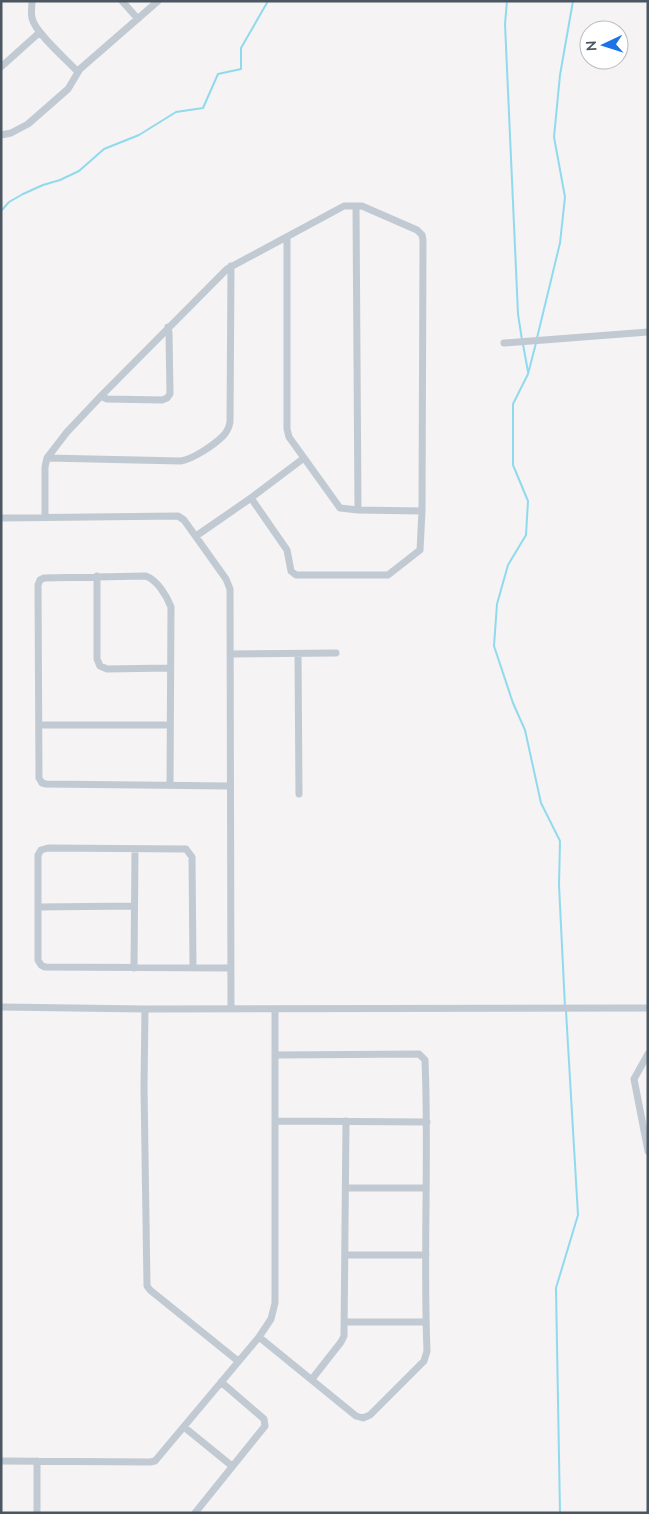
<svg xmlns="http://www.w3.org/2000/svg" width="649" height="1514" viewBox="0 0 649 1514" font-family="'Nunito Sans',sans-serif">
	<rect width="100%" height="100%" fill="#f5f3f3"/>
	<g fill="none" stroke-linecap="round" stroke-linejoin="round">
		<path stroke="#90daee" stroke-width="2" d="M507 1 505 24 518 314 522 340
			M1 211 9 202 23 194 43 185 60 180 79 171 104 149 139 135 176 112 203 108 218 74 241 69V48L268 1
			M537 338 560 243 565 197 554 137 560 75 573 1
			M536 343 528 374 513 404V465L528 501 526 535 508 565 497 604 494 646 513 703 525 730 541 803 560 841 559 885 565 1007
			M523 344 528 372
			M560 1513 556 1288 578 1215 566 1011"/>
		<path stroke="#c1cad2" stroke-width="7" d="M32 1C32 8 30 15 33 21 38 35 67 60 78 72
			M122 1 138 19
			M1 67 40 32
			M1 135 11 133 28 124 68 89 80 69 158 1
			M356 206 358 510
			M287 237V429L289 437 340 508 358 510 422 511
			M504 343 648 332
			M101 396 107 399 162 400 167 398 170 394 169 333 168 327
			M47 458 181 461C193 459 214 445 223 436 227 432 229 428 230 422L231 266
			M45 516V467L47 458 67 432 101 396 227 269 344 206H362L417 230 422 235 423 240 422 511 420 550 388 575H296L291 571 287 550 251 498
			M1 518 178 516 184 520 226 579 230 589 231 1008
			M196 536 251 498 304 458
			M97 576V659L100 666 107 669 169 668
			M230 654 336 653
			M298 654 299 794
			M39 725H169
			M170 785 171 607C167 596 157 580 146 576L44 578 40 580 38 585 39 778 42 783 46 784 230 786
			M38 907 133 906
			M134 968 135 849
			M193 968 192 857 186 849 48 848 41 850 38 855V960L41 965 45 967 229 968
			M1 1007 145 1009 648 1008
			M145 1009 144 1087 147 1286 150 1290 238 1361
			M648 1054 634 1079 648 1151
			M276 1121 427 1122
			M346 1188H426
			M345 1255H426
			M345 1322H426
			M259 1337 356 1416 363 1418 370 1415 424 1361 427 1351C423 1254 429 1157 425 1060L419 1054 276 1055
			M312 1379 341 1342 344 1336 346 1121
			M184 1427 232 1466
			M1 1461 150 1462 155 1461 259 1337 271 1319 275 1303V1009
			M37 1513V1461
			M195 1513 265 1426 264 1419 221 1382"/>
	</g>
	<rect width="649" height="1514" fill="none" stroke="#4a5661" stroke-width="5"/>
	<g transform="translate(604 45) rotate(266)"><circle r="24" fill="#ffffff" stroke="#b7bbc0"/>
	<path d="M0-4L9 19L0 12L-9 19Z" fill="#1a73e8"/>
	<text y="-8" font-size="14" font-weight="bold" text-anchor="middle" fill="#4a5661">N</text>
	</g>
</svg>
